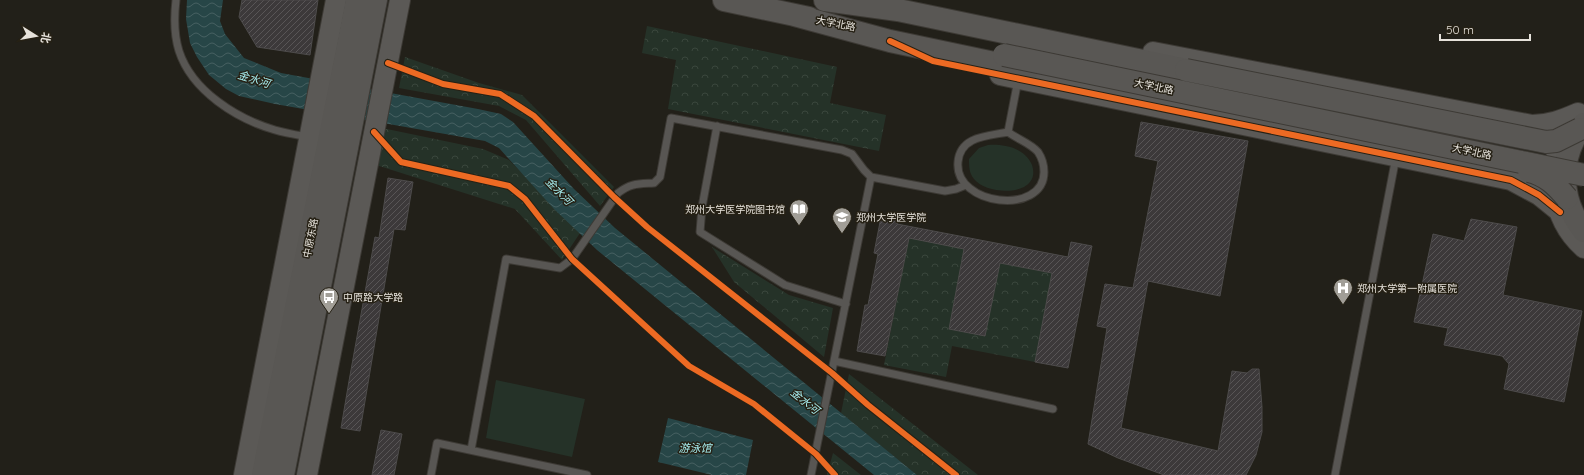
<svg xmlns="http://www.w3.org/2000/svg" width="1584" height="475" viewBox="0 0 1584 475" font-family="Quicksand,'Noto Sans SC',sans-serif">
	<defs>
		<pattern id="park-crowns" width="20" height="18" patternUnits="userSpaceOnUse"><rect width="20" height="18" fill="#253228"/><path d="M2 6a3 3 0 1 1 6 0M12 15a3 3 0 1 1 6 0" fill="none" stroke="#3a463c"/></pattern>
		<pattern id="water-waves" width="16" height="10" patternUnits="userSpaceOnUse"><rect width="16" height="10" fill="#274647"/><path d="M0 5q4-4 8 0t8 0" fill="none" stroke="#466061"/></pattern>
		<pattern id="building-hatch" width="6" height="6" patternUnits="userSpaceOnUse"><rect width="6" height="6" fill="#3c393a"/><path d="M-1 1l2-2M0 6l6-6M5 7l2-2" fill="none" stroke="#585556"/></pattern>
	</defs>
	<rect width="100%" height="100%" fill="#222019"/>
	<path fill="#253228" d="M988 145C1005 144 1025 148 1032 165 1034 171 1034 177 1030 182 1019 196 984 192 974 179 969 173 969 166 969 159L979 148Z
		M496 380 585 399 572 457 486 438Z"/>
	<path fill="url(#park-crowns)" d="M647 26 837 67 830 103 886 115 879 151 668 109 676 60 642 53Z
		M405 57 479 83 522 95 614 187 600 206 526 120 499 106 399 88Z
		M382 128 483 149 509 160 580 233 562 260 515 209 373 164Z
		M909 238 964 249 949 329 985 336 1000 263 1052 273 1035 362 952 346 946 377 884 365Z
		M712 247 789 295 833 308 824 357 734 282Z
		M849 374 978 475H917L841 413Z
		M833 453 861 475H827Z"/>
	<path fill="url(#water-waves)" d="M187 0H223L220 21 225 34 244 58 281 73 478 109 501 114 513 122 574 189 615 228 917 475H874L597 250 554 209 499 148 485 141 275 104 239 96 226 89 209 75 197 57 190 43 186 19Z
		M668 418 753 440 746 475H712L658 462Z"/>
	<path fill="url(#building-hatch)" stroke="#4d4b4b" d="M242 0H318L310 55 257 47 239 17Z
		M1141 122 1248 141 1220 296 1148 281 1121 428 1218 451 1232 371 1247 373 1252 369H1259L1262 407V432L1256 455 1246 475H1164L1118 458 1088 444 1107 328 1097 326 1105 284 1133 288 1158 161 1135 156Z
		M388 178 413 182 405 230 394 229 360 431 341 428 349 381 375 237 379 238Z
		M881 217 897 220V224L1068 257 1071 242 1092 246 1068 368 1035 362 1052 273 1000 263 985 336 949 329 964 249 909 238 885 356 857 351 865 305H868L878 254 874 253Z
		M1471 219 1517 227 1503 295 1582 311 1564 402 1504 389 1509 364 1502 356 1444 345 1448 328 1414 322 1433 234 1464 241Z
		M381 430 402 434 394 475H372Z"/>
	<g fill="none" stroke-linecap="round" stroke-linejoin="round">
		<g stroke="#3d3a35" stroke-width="9">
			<path id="lane" d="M176 0C174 17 174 35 179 51 192 91 237 119 275 130 285 133 297 135 308 137
				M717 126 702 207 700 232 785 285 846 304
				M1008 132C1017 139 1030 143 1038 152 1042 158 1044 166 1044 172 1044 216 954 206 958 162 960 136 988 136 1008 132Z
				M1008 132 1018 80
				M834 361 1053 409
				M471 450 506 259 560 268 572 259 618 193C631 183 638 184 654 183L660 177 671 118 842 150 852 154 864 170 871 177 945 191 956 189 966 185
				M431 475 437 443 587 475
				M811 475 871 177
				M1335 475 1396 157"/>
		</g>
		<g stroke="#3d3a35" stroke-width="22">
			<path id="secondary" d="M1153 52 1532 125C1549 125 1562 120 1578 113
				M1000 75 1511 180 1539 195 1560 212
				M1568 127C1546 165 1549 217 1584 248
				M244 475 336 0
				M307 475 400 0"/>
		</g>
		<g stroke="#3d3a35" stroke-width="24">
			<path id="primary" d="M724 0 809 18
				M825 0 898 10 1186 70
				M794 15 890 41 1027 70
				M1584 124C1558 156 1559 200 1584 231
				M263 475 357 0
				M283 475 376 0"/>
		</g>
		<use href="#lane" stroke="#585653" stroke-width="7"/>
		<use href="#secondary" stroke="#5b5956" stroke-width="20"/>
		<use href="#primary" stroke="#595754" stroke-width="22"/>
		<g stroke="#3d3a35" stroke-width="24" stroke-linecap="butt">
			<path id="primary-bridge" d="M1004 55 1584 175
				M1186 70 1546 142 1556 141 1580 129
				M1529 171C1546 175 1556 185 1567 198"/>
		</g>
		<use href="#primary-bridge" stroke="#595754" stroke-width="22"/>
		<g stroke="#262115" stroke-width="8">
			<path id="cycleway" d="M890 41 933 61 1511 180 1539 195 1560 212
				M388 63 443 84 500 94 534 116 614 197 647 227 832 373 868 405 956 475
				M374 132 401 162 509 186 525 199 572 259 689 366 754 404 816 454 835 475"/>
		</g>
		<use href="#cycleway" stroke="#ed6a23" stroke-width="6"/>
	</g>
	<defs>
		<g id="library-pin" transform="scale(1)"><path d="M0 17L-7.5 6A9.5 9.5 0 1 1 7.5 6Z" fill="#a19e97" stroke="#262115"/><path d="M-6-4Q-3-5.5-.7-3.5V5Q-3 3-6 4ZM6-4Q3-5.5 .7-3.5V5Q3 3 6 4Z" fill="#fff"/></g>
		<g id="university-pin" transform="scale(1)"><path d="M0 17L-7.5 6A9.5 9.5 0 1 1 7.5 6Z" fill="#a19e97" stroke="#262115"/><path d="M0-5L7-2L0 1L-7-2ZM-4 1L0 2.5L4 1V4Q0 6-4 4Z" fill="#fff"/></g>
		<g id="hospital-pin" transform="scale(1)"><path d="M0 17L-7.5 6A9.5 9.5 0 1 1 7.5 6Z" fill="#a19e97" stroke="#262115"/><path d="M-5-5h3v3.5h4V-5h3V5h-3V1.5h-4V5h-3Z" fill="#fff"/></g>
		<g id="bus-pin" transform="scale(1)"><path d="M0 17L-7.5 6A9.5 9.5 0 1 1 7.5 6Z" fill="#a19e97" stroke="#262115"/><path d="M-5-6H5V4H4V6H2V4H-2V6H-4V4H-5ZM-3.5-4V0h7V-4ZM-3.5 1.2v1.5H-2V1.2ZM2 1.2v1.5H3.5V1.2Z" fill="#fff"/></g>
	</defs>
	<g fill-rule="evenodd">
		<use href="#library-pin" x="799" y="209"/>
		<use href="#university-pin" x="842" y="217"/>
		<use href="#hospital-pin" x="1343" y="288"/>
		<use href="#bus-pin" x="329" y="297"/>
	</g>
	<g text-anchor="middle" stroke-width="3" stroke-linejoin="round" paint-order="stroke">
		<g font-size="10" fill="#e6e2db" stroke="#262115">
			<text transform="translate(836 23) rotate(11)" y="4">大学北路</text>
			<text transform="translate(1154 86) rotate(12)" y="4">大学北路</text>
			<text transform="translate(1472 151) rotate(12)" y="4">大学北路</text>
			<text transform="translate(310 238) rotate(-79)" y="4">中原东路</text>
		</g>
		<g font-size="10" fill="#e6e2db" stroke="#262115" text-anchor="start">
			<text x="785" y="213" text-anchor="end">郑州大学医学院图书馆</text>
			<text x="856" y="221">郑州大学医学院</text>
			<text x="1357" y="292">郑州大学第一附属医院</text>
			<text x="343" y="301">中原路大学路</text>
		</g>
		<g font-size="11" font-style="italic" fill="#a7eff1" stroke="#262115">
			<text transform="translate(254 79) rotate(17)" y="4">金水河</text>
			<text transform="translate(559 191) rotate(46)" y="4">金水河</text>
			<text transform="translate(805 401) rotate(39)" y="4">金水河</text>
			<text x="695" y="452">游泳馆</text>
		</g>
	</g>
	<g transform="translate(36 36) rotate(101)" stroke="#262115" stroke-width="3" paint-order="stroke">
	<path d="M0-3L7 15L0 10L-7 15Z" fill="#e6e2db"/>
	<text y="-6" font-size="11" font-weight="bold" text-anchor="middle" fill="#e6e2db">北</text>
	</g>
	<path d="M1440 34v6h90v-6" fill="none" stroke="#e6e2db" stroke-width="2"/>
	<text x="1446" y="34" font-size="12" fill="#e6e2db" stroke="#262115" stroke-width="3" paint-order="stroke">50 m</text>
</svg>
